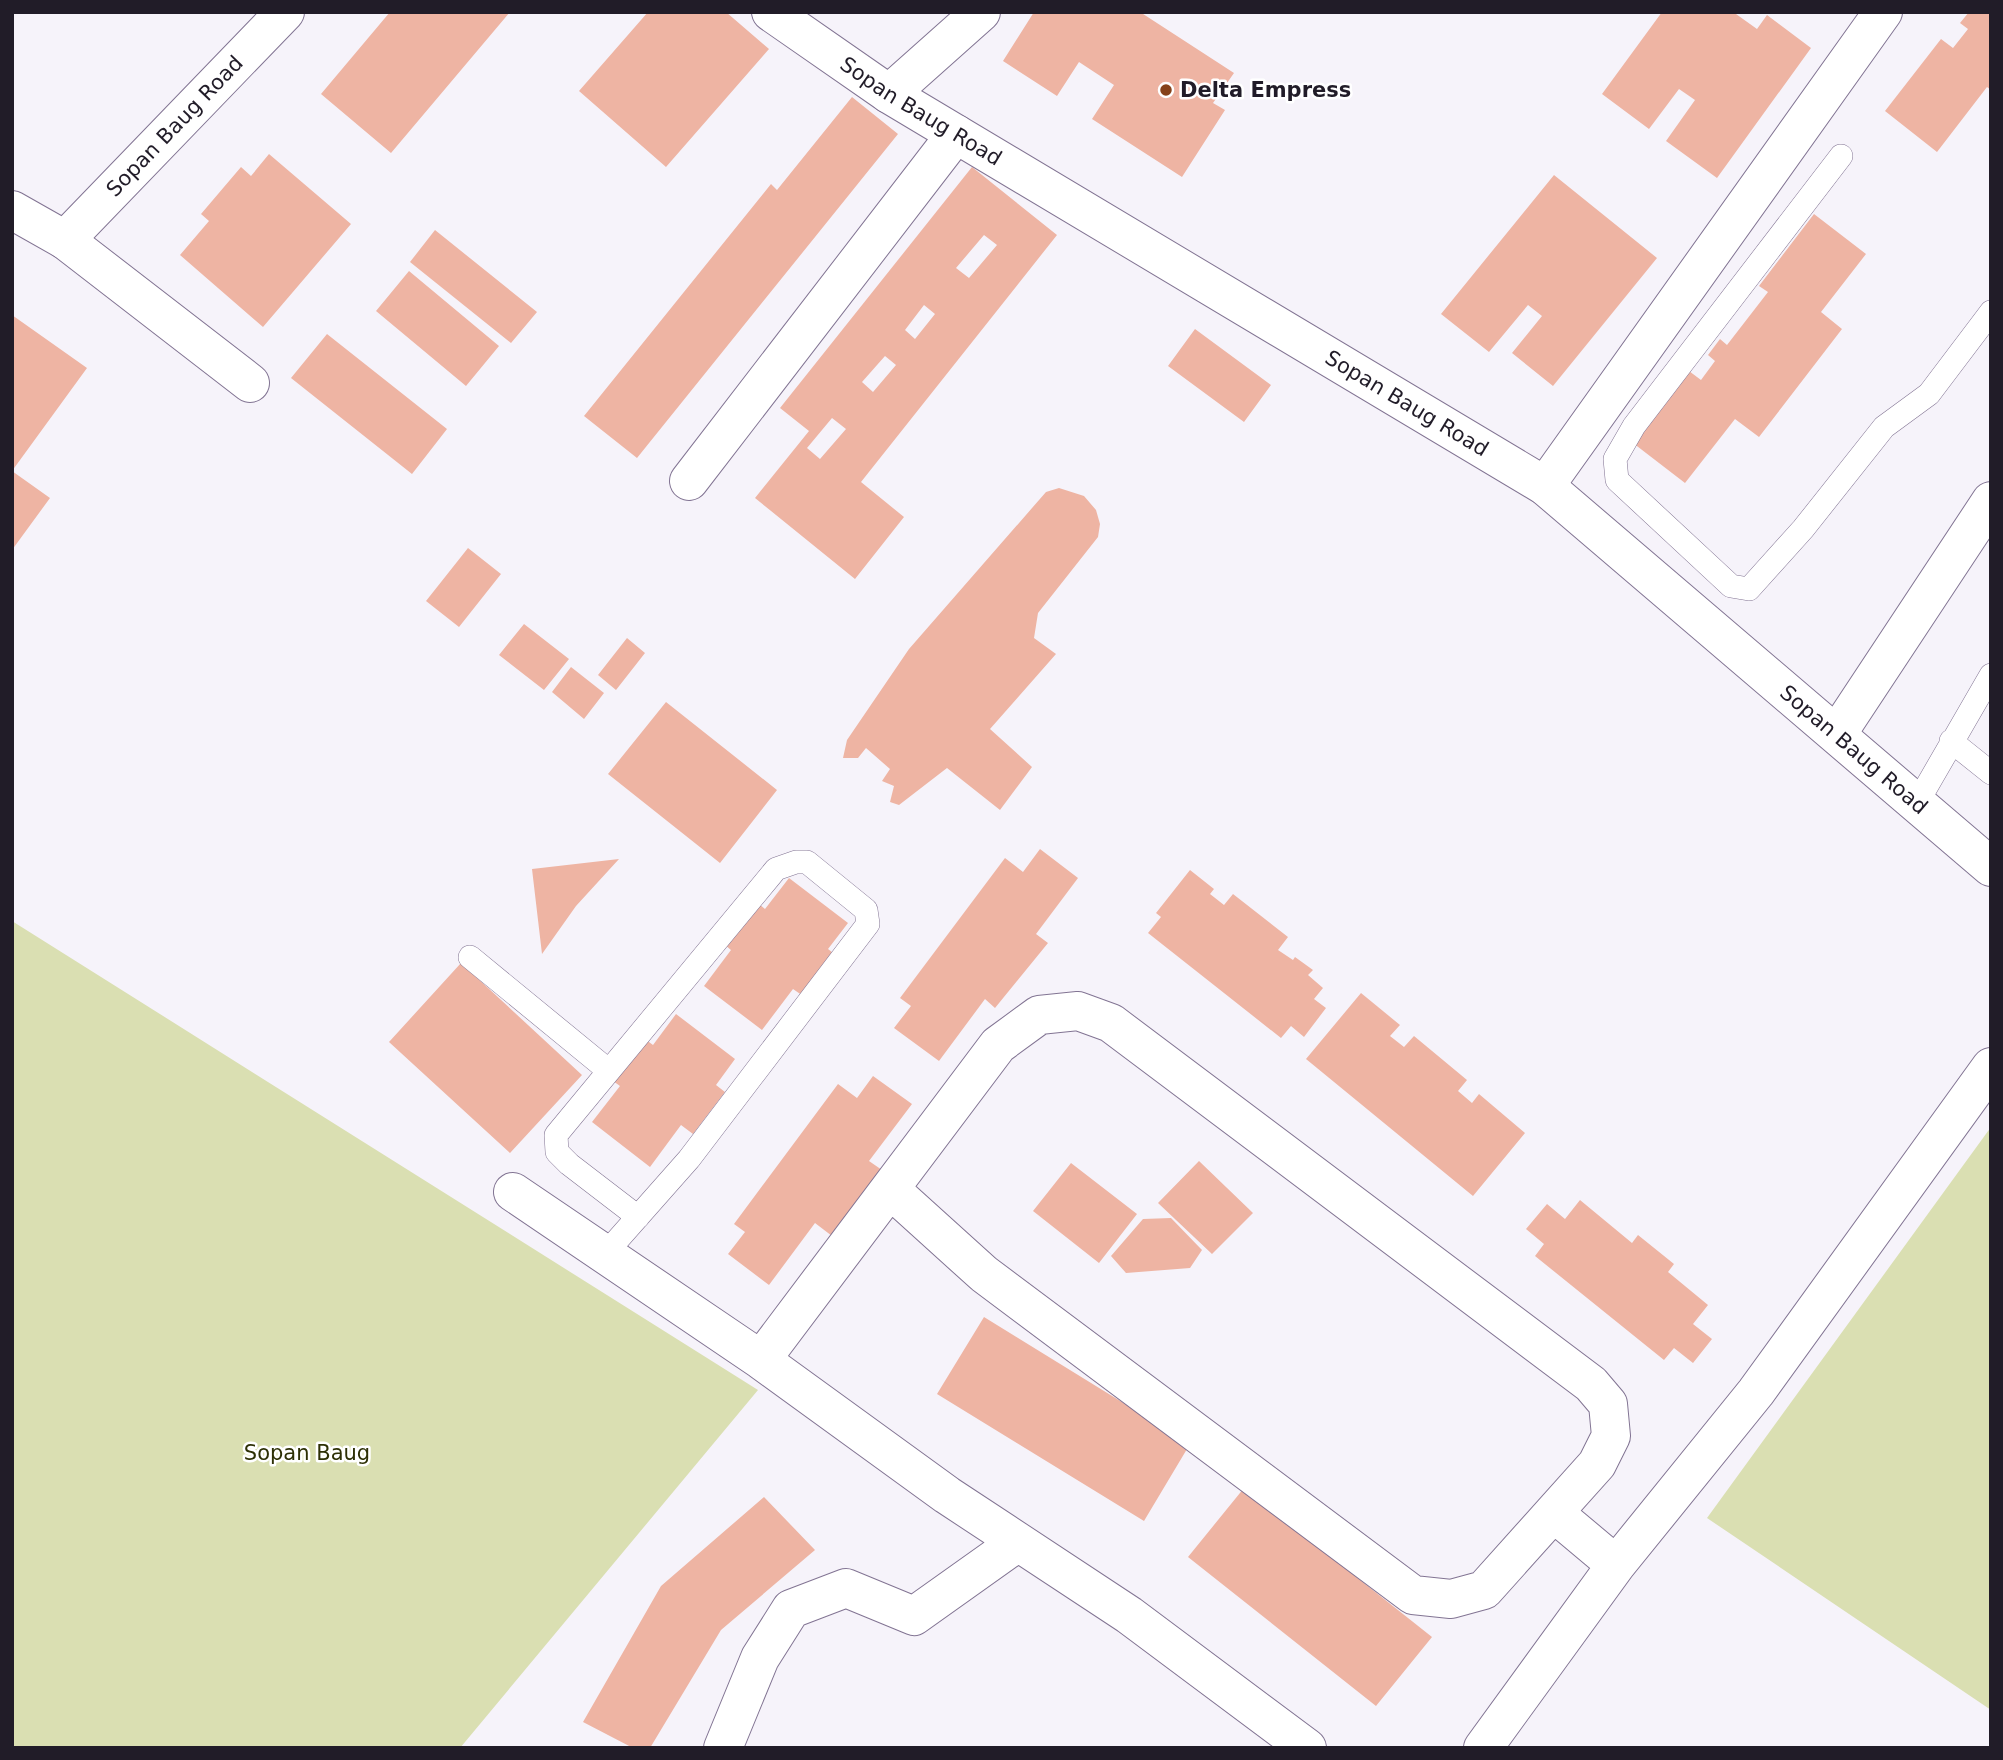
<svg xmlns="http://www.w3.org/2000/svg" width="2003" height="1760" viewBox="0 0 2003 1760" font-family="'DejaVu Sans',sans-serif">
	<rect width="100%" height="100%" fill="#f6f3fa"/>
	<path fill="#dadfb2" d="M12 921 758 1390 460 1748H12Z
		M1991 1127V1710L1707 1518Z"/>
	<path fill="#eeb4a3" fill-rule="evenodd" d="M390 12H510L391 153 321 94Z
		M648 12H726L769 49 666 167 579 91Z
		M1034 12H1140L1234 73 1213 103 1225 110 1182 177 1092 119 1114 85 1079 62 1057 96 1003 61Z
		M1662 12H1737L1736 14 1757 29 1767 15 1811 48 1717 178 1666 141 1695 100 1679 89 1649 129 1602 94Z
		M1969 12H1991V90L1987 87 1937 152 1885 111 1941 39 1953 48 1968 29 1960 23Z
		M852 97 898 134 637 458 584 416 771 184 777 190Z
		M269 154 351 224 263 327 180 255 209 221 201 214 241 167 251 176Z
		M972 167 1057 235 861 482 904 517 855 579 755 498 809 431 780 408ZM984 235 997 245 969 278 956 268ZM924 305 935 314 915 339 905 330ZM885 356 896 365 873 392 862 382ZM832 418 846 429 820 459 807 448Z
		M1554 175 1657 258 1553 386 1512 353 1542 316 1528 305 1489 352 1441 314Z
		M1814 214 1866 254 1821 312 1842 329 1759 437 1735 419 1685 483 1633 443 1689 371 1701 380 1715 361 1708 355 1720 339 1727 345 1768 292 1759 286Z
		M435 230 537 312 511 343 410 262Z
		M409 271 499 346 466 386 376 311Z
		M12 315 87 368 12 471 50 498 12 550Z
		M1195 329 1271 385 1244 422 1168 366Z
		M327 334 447 429 412 474 291 378Z
		M1059 488 1084 496 1096 510 1100 524 1098 537 1038 613 1034 638 1056 654 990 729 1032 767 1000 810 947 768 899 805 890 802 894 786 882 781 890 769 866 748 858 758H843L847 740 909 649 1046 492Z
		M468 548 501 574 459 627 426 601Z
		M524 624 569 659 544 690 499 655Z
		M627 638 645 653 616 690 598 675Z
		M571 667 604 693 584 719 552 692Z
		M666 702 777 790 720 863 608 774Z
		M1040 849 1078 878 1036 934 1048 943 995 1008 985 999 939 1061 894 1028 911 1006 900 998 1005 858 1023 872Z
		M619 859 576 906 542 954 532 869Z
		M1190 870 1214 889 1210 894 1224 905 1233 894 1288 937 1278 950 1293 960 1295 957 1313 970 1308 975 1323 988 1314 999 1326 1008 1304 1037 1291 1026 1281 1038 1148 933 1161 917 1156 913Z
		M789 878 848 923 828 949 837 956 806 998 793 989 762 1030 704 986 731 950 725 945 758 903 765 909Z
		M461 963 582 1075 510 1153 389 1042Z
		M1361 993 1400 1025 1390 1036 1404 1047 1414 1036 1467 1080 1458 1091 1472 1103 1479 1094 1525 1133 1473 1196 1306 1059Z
		M676 1014 735 1059 716 1085 725 1092 693 1134 681 1125 650 1167 592 1122 620 1086 613 1081 645 1039 653 1045Z
		M873 1076 912 1104 869 1161 882 1170 832 1236 815 1223 769 1285 728 1254 745 1232 734 1224 838 1084 857 1098Z
		M1199 1161 1253 1213 1212 1254 1158 1203Z
		M1071 1163 1137 1214 1099 1263 1033 1211Z
		M1580 1200 1632 1243 1638 1235 1674 1264 1668 1272 1708 1305 1693 1324 1712 1339 1693 1363 1674 1348 1664 1360 1535 1256 1544 1244 1526 1229 1547 1204 1565 1219Z
		M1171 1218 1202 1250 1190 1268 1126 1273 1111 1256 1143 1219Z
		M984 1317 1190 1444 1144 1521 937 1394Z
		M1244 1488 1432 1637 1376 1706 1188 1557Z
		M764 1497 815 1550 721 1630 650 1748H633L583 1722 661 1586Z"/>
	<g fill="none" stroke-linecap="round" stroke-linejoin="round">
		<g stroke="#827493" stroke-width="24">
			<path id="lane" d="M1841 156 1634 426 1615 459 1617 480 1731 586 1749 589 1803 529 1884 427 1929 394 1991 312
				M1951 741 1991 773
				M1917 803 1991 675
				M470 957 609 1071
				M605 1254 689 1159 868 924 866 910 807 862H796L776 869 556 1135 557 1152 569 1164 638 1217"/>
		</g>
		<g stroke="#827493" stroke-width="40">
			<path id="street" d="M889 94 981 12
				M65 240 250 383
				M689 481 956 134
				M1545 486 1883 12
				M1837 734 1991 501
				M513 1192 761 1360 947 1495 1129 1615 1307 1748
				M761 1360 998 1045 1039 1015 1078 1011 1111 1023 1591 1384 1608 1404 1611 1436 1597 1464 1484 1590 1451 1599 1413 1595 984 1274 890 1189
				M1554 1513 1616 1565
				M723 1748 760 1658 791 1609 846 1588 914 1616 1018 1542
				M1483 1748 1616 1565 1756 1392 1991 1067"/>
		</g>
		<g stroke="#827493" stroke-width="40">
			<g id="secondary">
				<path id="s1" d="M771 12 889 94 1545 486 1991 867"/>
				<path id="s2" d="M12 210 65 240 285 12"/>
			</g>
		</g>
		<use href="#lane" stroke="#fff" stroke-width="23"/>
		<use href="#street" stroke="#fff" stroke-width="38"/>
		<use href="#secondary" stroke="#fff" stroke-width="38"/>
	</g>
	<circle fill="#864119" stroke="#fff" stroke-width="2.5" cx="1166" cy="90" r="7"/>
	<g text-anchor="middle" stroke-width="5" stroke-linejoin="round" paint-order="stroke">
		<g font-size="21" font-weight="bold" fill="#211c28" stroke="#fff" text-anchor="start">
			<text x="1180" y="97">Delta Empress</text>
		</g>
		<g font-size="21" fill="#211c28" stroke="#fff">
			<text dy="7" stroke="none"><textPath href="#s1" startOffset="180">Sopan Baug Road</textPath></text>
			<text dy="7" stroke="none"><textPath href="#s2" startOffset="219">Sopan Baug Road</textPath></text>
			<text dy="7" stroke="none"><textPath href="#s1" startOffset="747">Sopan Baug Road</textPath></text>
			<text dy="7" stroke="none"><textPath href="#s1" startOffset="1314">Sopan Baug Road</textPath></text>
		</g>
		<g font-size="21" fill="#2d3005" stroke="#fff">
			<text x="307" y="1460">Sopan Baug</text>
		</g>
	</g>
	<rect width="2003" height="1760" fill="none" stroke="#211c28" stroke-width="28"/>
</svg>
